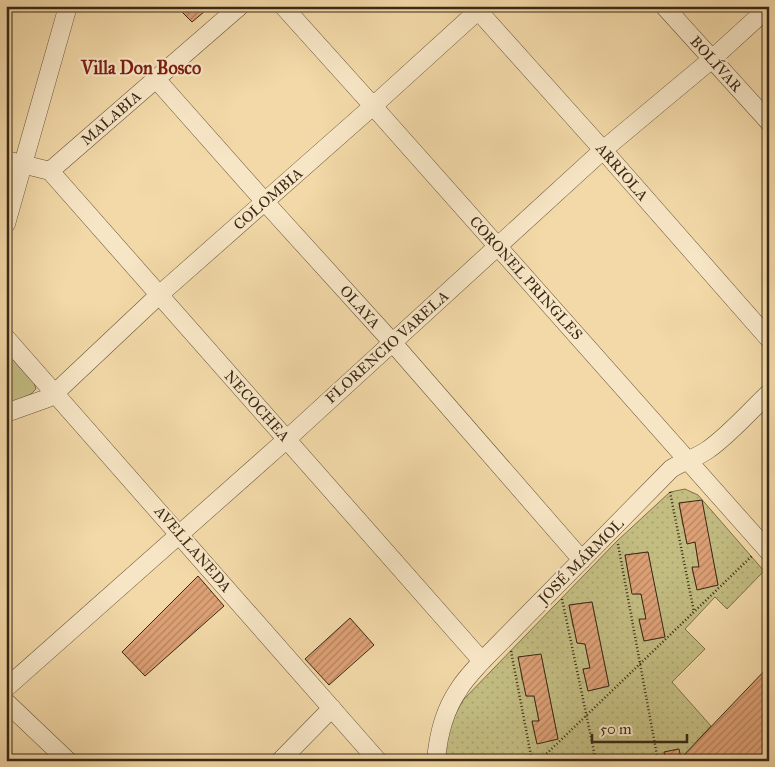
<svg xmlns="http://www.w3.org/2000/svg" width="775" height="767" viewBox="0 0 775 767" font-family="'IM FELL Great Primer',serif">
	<defs>
		<pattern id="grass-dots" width="8" height="8" patternUnits="userSpaceOnUse" patternTransform="scale(1.25)"><rect width="8" height="8" fill="#c3bd82"/><path d="M2 2h.1M6 6h.1" fill="none" stroke="#a8a270" stroke-width="1.8" stroke-linecap="round"/></pattern>
		<pattern id="building-hatch" width="6" height="6" patternUnits="userSpaceOnUse" patternTransform="scale(1.25)"><rect width="6" height="6" fill="#dea176"/><path d="M-1 1l2-2M0 6l6-6M5 7l2-2" fill="none" stroke="#b58360"/></pattern>
	</defs>
	<rect width="100%" height="100%" fill="#f3d9a8"/>
	<filter id="stains"><feTurbulence type="fractalNoise" baseFrequency=".004" numOctaves="4"/><feColorMatrix values="0 0 0 0 .2 0 0 0 0 .09 0 0 0 0 .02 0 0 0 .5 -.17"/></filter>
	<radialGradient id="worn" r=".72"><stop offset=".6" stop-color="#630" stop-opacity="0"/><stop offset="1" stop-color="#630" stop-opacity=".3"/></radialGradient>
	<path fill="url(#grass-dots)" stroke="#7e724c" fill-rule="evenodd" d="M685 489 698 495 764 571 727 609 715 597 685 629 705 649 672 682 711 726 695 743 699 761H681L678 749 665 752 666 761H507L506 756 484 758V761H444C445 737 452 718 464 699L617 541 670 492ZM701 501 718 585 697 589 692 568 699 567 695 542 687 543 685 534 692 533 691 525 683 526 679 503ZM648 552 664 637 644 641 639 620 646 619 641 594H633L632 586 638 585 637 577 629 578 625 555ZM592 602 609 686 588 691 583 669 590 668 585 644 577 643 576 636 582 635 581 626 573 627 569 605ZM541 655 558 739 537 743 532 722 539 721 534 696H526L525 688 531 687 530 679 522 680 519 657Z"/>
	<path fill="#c3bd82" stroke="#7e724c" d="M6 352 34 383 36 389 31 394 6 405Z"/>
	<path fill="url(#building-hatch)" stroke="#3a2816" d="M176 6H211L192 22Z
		M702 500 718 585 697 590 692 567H699L695 542 687 544 679 503Z
		M648 552 665 637 644 641 639 619H646L641 594H632L625 555Z
		M198 576 224 606 145 676 122 652Z
		M592 602 609 686 588 691 583 669 590 668 585 644 577 643 569 605Z
		M350 618 374 645 329 685 305 659Z
		M541 654 558 739 537 744 532 721H539L534 696H526L518 657Z
		M769 666V761H666L664 752 679 749 681 758Z"/>
	<g fill="none" stroke-linecap="round" stroke-linejoin="round">
		<g stroke="#68543a" stroke-width="19">
			<path id="minor" d="M283 6 373 106 769 552
				M474 6 603 150 769 339
				M664 6 769 122
				M156 79 265 202 393 343 582 560
				M6 160 50 171 482 661
				M50 171 240 6
				M6 224 68 6
				M6 338 378 761
				M6 413 48 398 55 393 159 295 373 106 483 6
				M6 688 287 439 603 150 712 59 769 7
				M6 702 68 761
				M280 761 332 708
				M436 761C438 736 445 709 459 689 465 679 474 670 482 661L671 469C683 461 697 458 709 449 729 435 750 411 769 393"/>
		</g>
		<path stroke="#3a2816" stroke-width="2.5" stroke-dasharray="1 2.5" stroke-linecap="butt" d="M670 492 694 612
			M618 544 658 761
			M562 599 596 761
			M511 651 532 761
			M539 761 752 556"/>
		<use href="#minor" stroke="#f7e6c6" stroke-width="18"/>
	</g>
	<g text-anchor="middle" stroke-width="4.5" stroke-linejoin="round" paint-order="stroke">
		<g font-size="15" fill="#3a2816" stroke="#f7e6c6">
			<text transform="translate(716 64) rotate(48)" y="5">BOLÍVAR</text>
			<text transform="translate(111 118) rotate(-41)" y="5">MALABIA</text>
			<text transform="translate(622 172) rotate(49)" y="5">ARRIOLA</text>
			<text transform="translate(268 199) rotate(-41)" y="5">COLOMBIA</text>
			<text transform="translate(526 278) rotate(48)" y="5">CORONEL PRINGLES</text>
			<text transform="translate(360 307) rotate(48)" y="5">OLAYA</text>
			<text transform="translate(387 347) rotate(-42)" y="5">FLORENCIO VARELA</text>
			<text transform="translate(257 406) rotate(48)" y="5">NECOCHEA</text>
			<text transform="translate(193 549) rotate(49)" y="5">AVELLANEDA</text>
			<text transform="translate(581 561) rotate(-45)" y="5">JOSÉ MÁRMOL</text>
		</g>
		<g font-size="18" font-weight="bold" fill="#7a1f14" stroke="#f7e6c6">
			<text x="141" y="74">Villa Don Bosco</text>
		</g>
	</g>
	<rect width="775" height="767" fill="none" stroke="#f3d9a8" stroke-width="25"/>
	<rect x="8" y="8" width="760" height="752" fill="none" stroke="#3a2816" stroke-width="2.5"/>
	<rect x="12" y="12" width="750" height="742" fill="none" stroke="#3a2816"/>
	<path d="M592 734v8h95v-8" fill="none" stroke="#3a2816" stroke-width="2.5"/>
	<text x="600" y="734" font-size="15" fill="#3a2816" stroke="#f7e6c6" stroke-width="4" paint-order="stroke">50 m</text>
	<rect width="100%" height="100%" filter="url(#stains)"/>
	<rect width="100%" height="100%" fill="url(#worn)"/>
</svg>
